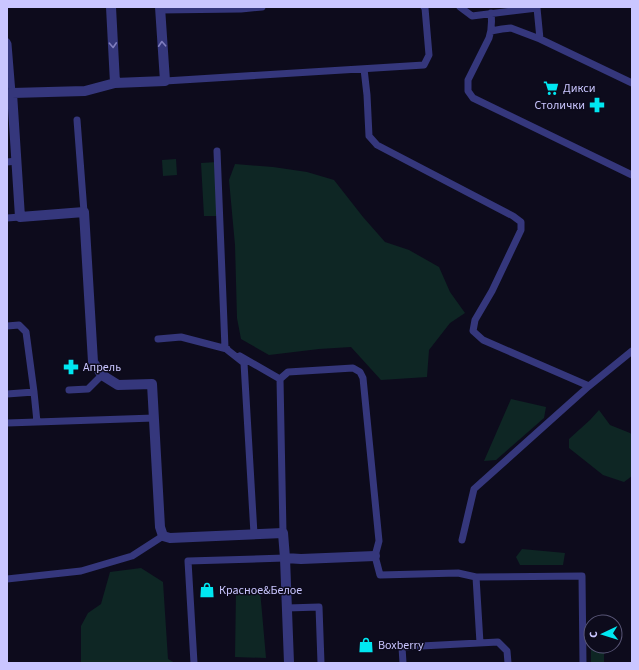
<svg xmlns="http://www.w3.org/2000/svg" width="639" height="670" viewBox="0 0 639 670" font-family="'Source Sans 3',sans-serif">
	<rect width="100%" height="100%" fill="#0d0b1c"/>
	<path fill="#0e2624" d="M176 159 177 175 163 176 162 160Z
		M217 162 219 216H204L201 163Z
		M235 164 273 167 307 172 334 180 363 217 385 242 409 250 439 267 450 292 465 313 450 323 429 350 427 377 381 380 351 347 319 349 269 355 241 339 237 318 235 245 229 180Z
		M511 399 546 407 544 418 496 460 484 461Z
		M599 410 610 425 630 433 632 435V476L624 482 603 475 569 448V439L590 420Z
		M522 549 565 553 563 565H520L516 557Z
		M141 568 163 582 168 659 175 663H81V626L88 613 101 604 110 572Z
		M260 590 266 658 235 657 236 591Z
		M591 644V646H604V663H591Z"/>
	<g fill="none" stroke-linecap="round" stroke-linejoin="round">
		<path stroke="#35377c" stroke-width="7" d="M460 7 472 16 537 8V7
			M537 8 540 39 632 83
			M160 10 241 9 262 7
			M491 13C492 22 492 29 489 38L468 80V91L473 98 632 175
			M491 31 502 29 511 28 540 39
			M7 42 8 44 12 93
			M364 69 367 95 369 136 377 145 513 216 521 222V230L492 291 475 320 473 331 483 340 589 386 632 351
			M165 81 424 65 429 55 425 8 424 7
			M77 120 84 212
			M217 151 225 348 244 363 254 534
			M7 162 17 161
			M7 218 20 217
			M7 326 19 325 26 332 34 392
			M158 339 181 337 227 349
			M240 356 280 379
			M69 390 88 389 102 375
			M7 394 34 392 37 422
			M7 423 154 418
			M283 533 280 379 288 372 353 368 360 372 363 378 379 541 375 556 380 575 458 573 476 577 582 576 583 663
			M462 540 474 489 589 386
			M476 577 480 643
			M7 579 81 571 132 556 163 536
			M287 608 319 607 321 663
			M194 663 188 561 285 558
			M403 663 402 647 498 642 507 651 508 663"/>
		<path stroke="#35377c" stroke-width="10" d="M111 7 115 83
			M160 7 165 81 115 83 85 91 12 93 20 217 84 212 93 362 102 375 118 385 152 384 160 527 163 536 170 538 283 533 285 558 289 663
			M285 558 301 559 375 556"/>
	</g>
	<defs><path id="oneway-chevron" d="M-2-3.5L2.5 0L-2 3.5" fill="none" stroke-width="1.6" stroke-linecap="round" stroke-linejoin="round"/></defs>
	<g stroke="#807ebe">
		<use href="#oneway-chevron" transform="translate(162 44) rotate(-93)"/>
		<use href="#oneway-chevron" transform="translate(113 45) rotate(87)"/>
	</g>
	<defs>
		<g id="supermarket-bare" transform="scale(1.2)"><path d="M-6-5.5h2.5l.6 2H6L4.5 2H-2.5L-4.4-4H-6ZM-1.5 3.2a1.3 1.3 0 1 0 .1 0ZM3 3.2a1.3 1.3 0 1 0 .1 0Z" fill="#00e7f1" stroke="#0d0b1c" stroke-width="2.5" paint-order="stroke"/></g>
		<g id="pharmacy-bare" transform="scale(1.2)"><path d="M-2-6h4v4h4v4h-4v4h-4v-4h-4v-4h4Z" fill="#00e7f1" stroke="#0d0b1c" stroke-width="2.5" paint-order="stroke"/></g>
		<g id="shop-bare" transform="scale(1.2)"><path d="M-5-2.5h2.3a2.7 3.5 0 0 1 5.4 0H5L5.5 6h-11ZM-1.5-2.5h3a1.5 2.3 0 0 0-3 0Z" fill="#00e7f1" stroke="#0d0b1c" stroke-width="2.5" paint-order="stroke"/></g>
	</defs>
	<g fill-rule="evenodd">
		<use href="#supermarket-bare" x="551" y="88"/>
		<use href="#pharmacy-bare" x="597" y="105"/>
		<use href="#pharmacy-bare" x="71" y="367"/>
		<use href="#shop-bare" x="207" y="590"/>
		<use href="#shop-bare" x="366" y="645"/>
	</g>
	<g text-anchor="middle" stroke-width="3" stroke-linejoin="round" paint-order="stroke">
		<g font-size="12" fill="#cac6ff" stroke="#0d0b1c" text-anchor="start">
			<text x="563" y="92">Дикси</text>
			<text x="585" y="109" text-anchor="end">Столички</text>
			<text x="83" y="371">Апрель</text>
			<text x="219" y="594">Красное&amp;Белое</text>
			<text x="378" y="649">Boxberry</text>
		</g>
	</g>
	<rect width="639" height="670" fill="none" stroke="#cac6ff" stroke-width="16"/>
	<g transform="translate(603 634) rotate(266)"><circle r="19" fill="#0d0b1c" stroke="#595677"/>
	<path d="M0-3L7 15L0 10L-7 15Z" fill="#00e7f1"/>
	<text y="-6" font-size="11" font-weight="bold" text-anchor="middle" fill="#cac6ff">С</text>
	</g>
</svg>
